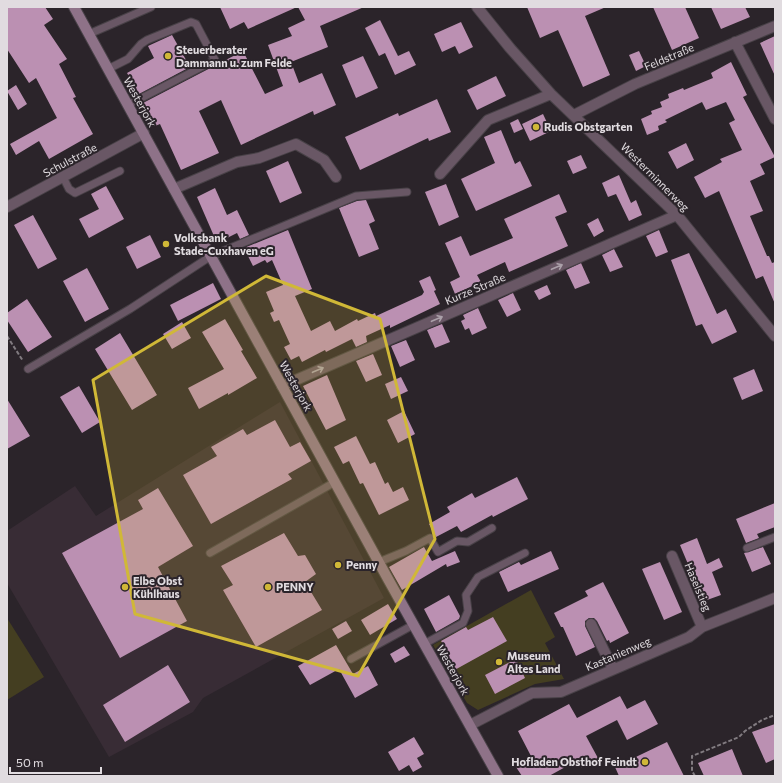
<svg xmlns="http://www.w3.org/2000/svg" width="782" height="783" viewBox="0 0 782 783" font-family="Commissioner,sans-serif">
	<rect width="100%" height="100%" fill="#2b242a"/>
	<path fill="#382c35" d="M280 402 384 598 203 698 193 712 109 757 7 583V531L75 486 96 516Z"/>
	<path fill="#443e21" d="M531 590 555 637 545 643 564 679 535 684 478 710 467 703 433 645Z
		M7 618 44 677 7 700Z"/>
	<path fill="#bb90b2" d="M7 7H45L53 19 44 25 67 59 59 64 76 97 73 98 93 134 49 159 39 141 16 155 10 144 57 118 36 78 29 83 7 49Z
		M220 7H297L248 29 244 22 230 29Z
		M298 7H364L320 26 328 47 291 62 299 83 322 73 336 105 314 115 313 111 241 145 221 100 199 111 219 153 181 170 160 124 155 126 143 103 243 51 265 94 283 86 268 45 292 36 288 28 305 20Z
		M527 7H606L585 16 610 75 583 87 558 30 540 38Z
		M653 7H685L699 38 672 50Z
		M711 7H745L750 17 721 29Z
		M380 20 398 56 409 51 416 65 395 75 385 53 379 56 365 28Z
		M461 22 473 47 459 54 455 46 442 52 434 34Z
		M172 35 190 67 139 94 127 73 154 58 148 46Z
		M775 36V76L760 43Z
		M639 51 646 66 636 71 629 55Z
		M363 56 378 88 356 98 342 65Z
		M731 62 747 95 743 97 775 157 760 164 765 174 750 181 763 211 750 216 767 256H769L772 263 775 262V304L763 276 756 279 719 191 705 198 694 177 722 162 720 159 742 150 729 123 735 120 726 102 706 110 702 102 665 120 667 122 658 126 659 130 647 135 641 119 652 114 651 111 662 107 660 102 669 98 668 94 683 88 684 90 713 78 711 73Z
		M496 76 506 96 477 110 467 90Z
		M16 85 27 104 18 110 7 91Z
		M437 99 451 132 429 141 428 138 360 170 345 137 398 113 399 116Z
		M543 114 551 131 530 141 522 124Z
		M518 119 523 129 514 133 510 123Z
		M501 130 515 164 520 161 532 186 476 211 461 179 495 163 484 137Z
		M686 143 694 160 677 169 668 152Z
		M581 155 587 168 573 174 567 161Z
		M288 161 302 193 280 203 266 171Z
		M619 175 631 203 636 200 642 215 629 221 616 194 608 197 602 183Z
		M446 184 459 217 439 226 425 192Z
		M106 186 124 219 89 238 79 219 99 209 91 194Z
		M215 188 227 215 237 210 249 235 240 239 237 233 217 243 197 197Z
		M559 194 567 212 555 217 568 246 509 272 505 262 477 275 481 282 455 294 450 282 460 277 445 243 461 236 470 256 513 238 504 219Z
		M366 200 375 221 369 224 379 249 359 257 339 208 357 201Z
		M33 215 57 259 38 269 14 225Z
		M598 218 604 231 594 237 587 224Z
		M288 230 312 289 295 296 311 331 330 321 335 331 357 319 358 321 375 313 376 316 422 295 424 292 419 281 430 276 436 290 434 291 440 304 390 328V325L366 336 367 342 356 347 352 339 326 352 325 350 302 362 299 356 291 360 284 347 290 344 279 320 274 322 270 313 274 311 266 292 283 285 272 260 267 263 265 260 253 266 244 248Z
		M659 230 668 252 656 257 646 236Z
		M150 235 161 257 137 269 126 247Z
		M614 249 623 267 610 272 602 255Z
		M689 253 717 314 726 309 737 332 712 344 702 324 696 326 671 260Z
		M581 263 590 283 575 289 566 270Z
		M87 268 109 309 85 322 63 281Z
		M213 283 221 299 178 321 170 305Z
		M547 285 551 294 539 300 534 291Z
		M513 293 521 310 507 317 498 300Z
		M27 299 52 337 28 352 7 320V313Z
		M478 308 487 328 472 335 469 328 465 330 461 321 465 319 463 315Z
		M225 319 243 350 241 351 257 378 228 395V393L199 409 188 388 224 369 202 332Z
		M182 322 191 338 172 349 163 334Z
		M442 324 450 342 435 348 427 330Z
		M120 333 157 395 132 410 95 349Z
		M406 340 415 360 400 367 391 346Z
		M373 354 382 375 366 382 356 361Z
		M754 369 763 391 742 400 733 378Z
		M327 375 346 420 326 430 303 386Z
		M401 377 408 391 391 399 385 384Z
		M79 386 100 422 82 433 60 397Z
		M7 399 30 436 7 449Z
		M404 411 415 434 398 443 387 420Z
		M275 420 290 447 300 442 311 461 288 474 292 479 211 524 183 475 217 456 211 447 243 429 247 435Z
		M356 436 370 464 375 462 385 484 388 482 393 492 403 487 409 500 379 515 363 483 360 484 349 461 343 464 334 447Z
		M517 477 528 499 493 517 492 515 461 532 457 526 436 537 429 524 450 512 447 507 472 493 475 498Z
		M158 488 193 546 158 567 187 621 120 658 62 553 143 509 138 500Z
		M775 503V527L757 534 759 538 746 543 736 519Z
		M284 533 298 556 305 555 316 574 305 582 322 610 256 647 223 590 233 585 221 566Z
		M697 538 707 564 719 558 723 567 712 572 721 595 707 600 705 594 701 595 680 545Z
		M424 547 432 561 455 551 460 562 447 567 446 564 402 590 389 567Z
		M763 547 771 564 752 572 744 553Z
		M551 551 559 569 508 592 499 572 519 562 521 565Z
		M660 562 682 612 664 620 642 569Z
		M603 582 629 633 610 643 609 640 607 641 597 621 594 618H589L585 621V626L595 647 576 656 563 627H561L554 613 588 596 585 591Z
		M449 595 460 616 459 619 436 632 424 609Z
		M388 604 397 619 370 635 361 620Z
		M493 617 507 641 451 672 438 647 443 644 441 641 466 627 468 630Z
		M346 621 352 631 338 639 332 629Z
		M336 645 353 674 368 666 378 685 355 698 339 669 310 685 298 666Z
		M404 646 410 655 395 663 390 654Z
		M516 659 525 678 495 694 485 675Z
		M168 665 190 702 125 742 103 705Z
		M620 696 627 709 645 700 658 724 627 740 617 720 586 736 599 760 582 768 578 760 549 776H522L516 767 532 758 518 731 569 704 577 718Z
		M775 724V759L766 763 752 732Z
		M414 737 424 754 417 758 422 767 413 772 409 765 399 771 388 752Z
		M667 742 684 776H619L615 767Z
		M732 749 743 776H704L698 763Z"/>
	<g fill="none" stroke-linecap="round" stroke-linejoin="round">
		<g stroke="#484147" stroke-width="9">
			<path id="lane" d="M89 34 151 7
				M108 69 128 59 141 44 147 40 191 22 196 24 215 60 128 105
				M63 177 69 189 75 193 120 171
				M28 369 130 309 211 256 356 196 407 192
				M747 548 775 537
				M210 553 335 482
				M379 562 406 551 430 538 438 552 457 541 468 542 492 528
				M424 644 463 623 468 611 466 595 478 577 525 553
				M351 659 413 625"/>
		</g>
		<g stroke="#484147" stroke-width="12">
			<path id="street" d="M477 7 510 48 551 94 677 215 775 336
				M735 42 775 119
				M574 115 635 84 775 26
				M440 174 488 120 551 94
				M174 189 237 162 259 158 296 144 324 160 336 177
				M7 207 144 133
				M282 386 677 215
				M672 556 702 627
				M591 624 613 669
				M470 725 532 693 561 692 689 637 702 627 775 598"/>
		</g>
		<g stroke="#484147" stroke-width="12">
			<path id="secondary" d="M74 7 388 579 498 776"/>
		</g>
		<path stroke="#817b80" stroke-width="2" stroke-dasharray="4 2" stroke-linecap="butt" d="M7 336 23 361
			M695 776 692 771V756L739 737 745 731 762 720 775 715"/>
		<use href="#lane" stroke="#695765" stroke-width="7"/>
		<use href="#street" stroke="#695765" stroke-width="10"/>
		<use href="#secondary" stroke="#8e7288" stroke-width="10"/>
	</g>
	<defs><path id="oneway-shaft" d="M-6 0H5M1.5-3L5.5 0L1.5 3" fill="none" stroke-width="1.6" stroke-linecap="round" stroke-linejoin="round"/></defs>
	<g stroke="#aba0a9">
		<use href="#oneway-shaft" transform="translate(557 267) rotate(-23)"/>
		<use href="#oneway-shaft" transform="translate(437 319) rotate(-23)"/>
		<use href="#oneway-shaft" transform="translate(318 370) rotate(-23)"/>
	</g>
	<path fill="#d0b837" fill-opacity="0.2" stroke="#d0b837" stroke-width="3" stroke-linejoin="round" d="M266 276 380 319 435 539 358 676 135 614 93 380Z"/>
	<g fill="#d0b837" stroke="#2b242a" stroke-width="1.5">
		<circle cx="168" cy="56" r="4"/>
		<circle cx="536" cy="127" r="4"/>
		<circle cx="166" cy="244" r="4"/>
		<circle cx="338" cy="565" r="4"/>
		<circle cx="125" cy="587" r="4"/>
		<circle cx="268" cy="587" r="4"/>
		<circle cx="499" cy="662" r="4"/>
		<circle cx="645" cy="762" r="4"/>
	</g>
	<g text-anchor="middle" stroke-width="4" stroke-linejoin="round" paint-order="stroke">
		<g font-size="11" font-weight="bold" fill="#e1dce0" stroke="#2b242a" text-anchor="start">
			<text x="176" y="54">Steuerberater<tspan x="176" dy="13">Dammann u. zum Felde</tspan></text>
			<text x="544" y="131">Rudis Obstgarten</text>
			<text x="174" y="242">Volksbank<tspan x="174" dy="13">Stade-Cuxhaven eG</tspan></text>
			<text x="346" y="569">Penny</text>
			<text x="133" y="585">Elbe Obst<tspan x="133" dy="13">Kühlhaus</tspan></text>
			<text x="276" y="591">PENNY</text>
			<text x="507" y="660">Museum<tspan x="507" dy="13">Altes Land</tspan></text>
			<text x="637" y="766" text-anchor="end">Hofladen Obsthof Feindt</text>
		</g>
		<g font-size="11" fill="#e1dce0" stroke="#2b242a">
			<text transform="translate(669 57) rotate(-23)" y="4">Feldstraße</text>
			<text transform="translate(140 102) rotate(61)" y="4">Westerjork</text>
			<text transform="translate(70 160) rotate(-28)" y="4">Schulstraße</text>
			<text transform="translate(655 177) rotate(45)" y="4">Westerminnerweg</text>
			<text transform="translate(475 289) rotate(-23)" y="4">Kurze Straße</text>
			<text transform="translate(296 386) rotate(61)" y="4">Westerjork</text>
			<text transform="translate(698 587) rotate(67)" y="4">Haselstieg</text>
			<text transform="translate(618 654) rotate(-23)" y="4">Kastanienweg</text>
			<text transform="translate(453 670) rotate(61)" y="4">Westerjork</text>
		</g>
	</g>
	<rect width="782" height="783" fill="none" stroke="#e1dce0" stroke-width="16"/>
	<path d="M10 767v6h91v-6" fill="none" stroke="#e1dce0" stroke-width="2"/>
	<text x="16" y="767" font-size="12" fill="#e1dce0" stroke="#2b242a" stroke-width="3" paint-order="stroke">50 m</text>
</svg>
